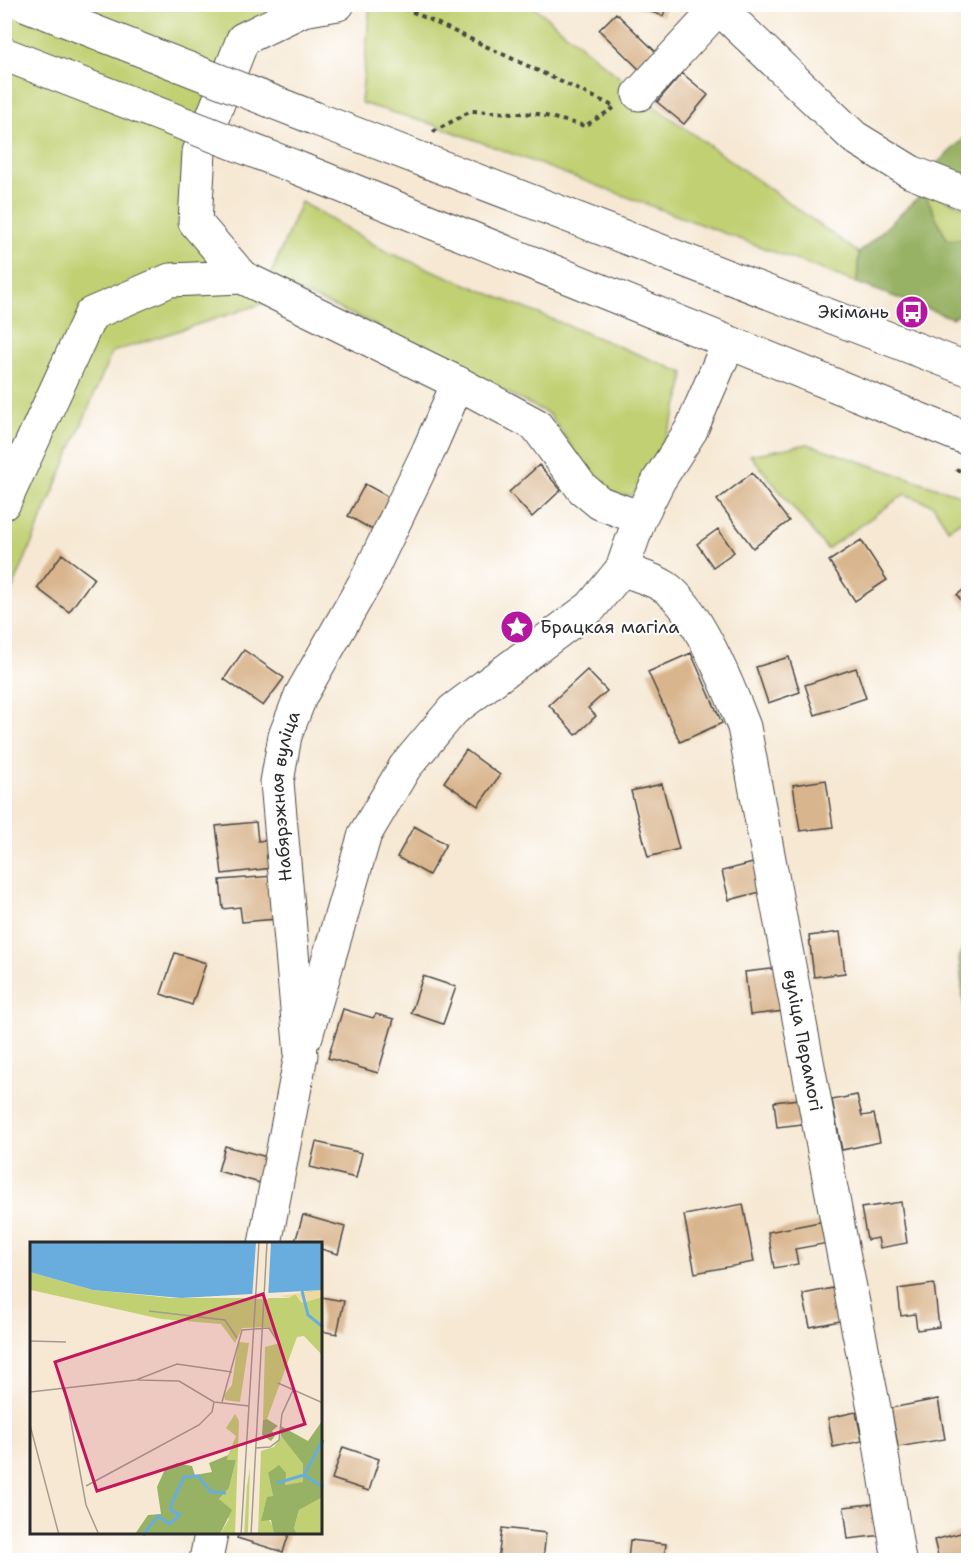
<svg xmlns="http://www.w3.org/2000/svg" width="973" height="1565" viewBox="0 0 973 1565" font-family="'Shantell Sans',sans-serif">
	<rect width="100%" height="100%" fill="#fff"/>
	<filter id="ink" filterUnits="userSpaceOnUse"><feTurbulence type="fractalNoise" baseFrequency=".0167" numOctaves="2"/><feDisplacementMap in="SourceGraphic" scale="12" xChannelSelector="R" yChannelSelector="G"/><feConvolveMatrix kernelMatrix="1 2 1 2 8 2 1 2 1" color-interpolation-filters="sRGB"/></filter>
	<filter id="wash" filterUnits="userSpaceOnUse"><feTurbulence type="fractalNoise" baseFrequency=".008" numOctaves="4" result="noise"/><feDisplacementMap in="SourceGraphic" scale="24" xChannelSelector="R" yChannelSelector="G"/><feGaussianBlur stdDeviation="1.35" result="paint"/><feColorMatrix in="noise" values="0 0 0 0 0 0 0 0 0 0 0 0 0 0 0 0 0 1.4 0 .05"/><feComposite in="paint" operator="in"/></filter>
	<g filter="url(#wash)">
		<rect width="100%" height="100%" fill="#f6e8d3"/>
		<path fill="#c1d073" stroke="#767e4f" stroke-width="1.5" d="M12 5H292L236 34 183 221 268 302 112 352 5 607 4 29Z
			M370 5H532L654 106 859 253 857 283 435 125 361 103Z
			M924 192 968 208V238L947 240Z
			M301 202 385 251 684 373C680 418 656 457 634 495H618L601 486 575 452 549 414 363 319 269 279Z
			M808 444 968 498V527L962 520 948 529 933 505 905 494 827 549 750 455Z"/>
		<path fill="#98b265" stroke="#626e48" stroke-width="1.5" d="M968 135V178L933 167Z
			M924 192 947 240 968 238V308L952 318 857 283 859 253Z
			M968 940V1040L959 958Z"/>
		<g id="blocks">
			<path fill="#d9b58d" d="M638 4H667L663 16 637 7Z
				M616 13 659 55 642 72 599 30Z
				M682 73 708 95 684 124 657 102Z
				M539 465 561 490 532 517 509 492Z
				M752 473 789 521 753 548 717 500Z
				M365 484 396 501 378 533 348 516Z
				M718 529 734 552 713 567 697 544Z
				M861 540 887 580 855 601 829 561Z
				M62 554 94 578 69 612 37 588Z
				M968 586V610L957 595Z
				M244 650 284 678 263 706 224 679Z
				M691 653 722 723 680 742 648 672Z
				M789 657 800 692 768 703 756 667Z
				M856 668 866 698 815 715 805 685Z
				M587 670 607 691 588 708 596 716 576 735 549 705Z
				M466 750 500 775 478 806 444 782Z
				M826 780 833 827 800 831 793 785Z
				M662 784 679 849 648 857 631 791Z
				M256 822 258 841 270 840 273 868 222 874 216 826Z
				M414 826 446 844 429 875 397 857Z
				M757 862 764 891 729 900 722 871Z
				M274 876 277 919 242 922 240 907 223 909 220 880Z
				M840 932 845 973 814 977 809 936Z
				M175 953 206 963 192 1005 161 994Z
				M780 968 784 1011 750 1015 745 972Z
				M423 976 456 987 443 1024 411 1013Z
				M343 1009 373 1018 376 1014 394 1019 378 1073 328 1058Z
				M857 1095 862 1116 874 1114 880 1142 842 1150 832 1100Z
				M808 1098 811 1123 777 1127 774 1102Z
				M316 1142 362 1153 356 1178 310 1167Z
				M225 1146 267 1157 260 1183 218 1171Z
				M901 1202 907 1243 880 1248 878 1238 867 1240 861 1208Z
				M743 1204 754 1262 695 1273 684 1215Z
				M303 1215 345 1227 338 1254 321 1249V1244L295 1242Z
				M830 1220 834 1242 795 1249 798 1264 774 1268 768 1232Z
				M934 1284 939 1327 917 1330 915 1314 901 1316 898 1289Z
				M838 1287 845 1320 810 1327 803 1294Z
				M321 1297 344 1301 337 1334 321 1331Z
				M938 1399 945 1439 898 1447 891 1408Z
				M856 1412 862 1441 833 1447 828 1418Z
				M343 1447 379 1459 369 1491 332 1479Z
				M880 1503 883 1535 848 1539 844 1507Z
				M502 1528 546 1533 543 1560H498Z
				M968 1531V1560H939L934 1540Z
				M239 1534H289L283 1552 237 1538Z
				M630 1540 666 1544 664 1560H628Z"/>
		</g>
	</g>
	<g filter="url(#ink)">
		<use href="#blocks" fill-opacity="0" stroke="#494744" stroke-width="1.5"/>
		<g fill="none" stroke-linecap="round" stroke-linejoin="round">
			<g stroke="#494744" stroke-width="35">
				<g id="minor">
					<path d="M338 4 303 10 243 39 199 152 195 222 242 277 458 383 536 425 582 488 600 503 640 518"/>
					<path d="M719 8 854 137 911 172 968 194"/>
					<path d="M639 94 722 4"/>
					<path d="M4 503 91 314 170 280 242 277"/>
					<path id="s1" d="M622 569C636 575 653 579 665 587 697 608 730 690 744 727L847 1273 875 1413 899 1560"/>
					<path d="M306 1036 365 834 405 767 453 710 591 607 622 569 640 518 659 480 691 430 728 344"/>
					<path id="s2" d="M265 1244 301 1055 277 782 285 736 301 695 367 579 428 452 458 383"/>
					<path d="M206 1560 211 1534"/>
				</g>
			</g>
			<g stroke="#494744" stroke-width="35">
				<path id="major" d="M314 118 968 369
					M295 167 968 439"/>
			</g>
			<path stroke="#494744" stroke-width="4" stroke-dasharray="4.5 4.5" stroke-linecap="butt" d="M396 4 613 106
				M433 132 471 111 538 114 585 126 614 108
				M956 469 968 474"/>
			<use href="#minor" stroke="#fff" stroke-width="33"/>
			<use href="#major" stroke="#fff" stroke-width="33"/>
			<g stroke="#494744" stroke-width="35" stroke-linecap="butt">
				<path id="major-bridge" d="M24 4 314 118
					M4 54 295 167"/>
			</g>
			<use href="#major-bridge" stroke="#fff" stroke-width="33"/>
		</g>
	</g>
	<defs>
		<g id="bus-disc" transform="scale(1.725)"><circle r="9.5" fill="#b5179e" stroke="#fff"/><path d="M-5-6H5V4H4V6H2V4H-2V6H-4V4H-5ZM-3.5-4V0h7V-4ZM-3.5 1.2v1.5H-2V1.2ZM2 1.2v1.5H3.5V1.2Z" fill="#fff"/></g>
		<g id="sight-disc" transform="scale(1.725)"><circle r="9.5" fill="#b5179e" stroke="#fff"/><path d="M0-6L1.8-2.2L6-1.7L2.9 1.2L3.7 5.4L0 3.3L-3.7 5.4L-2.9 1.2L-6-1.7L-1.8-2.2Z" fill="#fff"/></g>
	</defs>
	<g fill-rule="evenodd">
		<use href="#bus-disc" x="912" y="312"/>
		<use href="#sight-disc" x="517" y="627"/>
	</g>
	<g text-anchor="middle" stroke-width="4.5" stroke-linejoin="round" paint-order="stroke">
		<g font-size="18" fill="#2b2b2b" stroke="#fff" text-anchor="end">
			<text x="889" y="318">Экімань</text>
			<text x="540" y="633" text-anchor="start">Брацкая магіла</text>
		</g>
		<g font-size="18" fill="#2b2b2b" stroke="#fff">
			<text dy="6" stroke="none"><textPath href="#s2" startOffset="453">Набярэжная вуліца</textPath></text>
			<text dy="6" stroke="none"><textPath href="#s1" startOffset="528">вуліца Перамогі</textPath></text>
		</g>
	</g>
	<g transform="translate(30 1242)">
		<rect width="292" height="292" fill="#f6e8d3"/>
		<path d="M0 30 63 48 141 56H259L265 52 272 61V50L292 48V113L274 94 267 95 237 177 233 178 235 105 250 101 239 85 212 86 205 101 191 82 131 77 1 48 0 51ZM208 100 219 101 210 160 195 158 194 153 202 143ZM205 172 209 179 205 292H190L199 277 189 257 199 246 206 218H196L206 194 196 186ZM251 194 273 222 274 241 255 243 238 231 243 254 233 269 248 292 228 293 231 209 244 205ZM220 226 218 292 214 293 217 244ZM291 254 292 292H267L264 286 269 268Z" fill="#c1d073"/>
		<path d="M237 177 248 184 242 189 245 194 241 199 232 193 233 178ZM292 179V255L269 268 264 286 267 292H248L244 291 241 278 231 279 237 255 243 254 238 231 249 223 256 231 255 243 273 240V222L251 194V184L278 199ZM198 213 197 218H206L199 246 189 257 202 268 190 292H105L118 273 131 272 127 245 135 227 147 221 162 224 165 233 182 230 179 221Z" fill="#98b265"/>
		<path d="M292 48V55L273 61 265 52 259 56 250 54Z" fill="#eeda9e"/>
		<path d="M0 0H292V48L151 56 63 48 0 30Z" fill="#68adde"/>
		<path d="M226 0H241L238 57H222Z" fill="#f6e8d3"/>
		<path fill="none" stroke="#68adde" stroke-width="3" d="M272 49 278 73 293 85M274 233 293 245M247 241 274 233 293 198M113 293 128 274 139 282 150 273 141 268V263L154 235 168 234 181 250 196 251"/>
		<path fill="none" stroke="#a59c90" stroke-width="1.5" d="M119 69 195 78 207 96M0 99 36 100M108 138 149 139 184 160 219 164M248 141 293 161M35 147 56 263 69 293M0 150 106 138 147 122 202 130M192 160 212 88 239 86 250 103M0 183 29 293M225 206 240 205 249 198 252 172 263 148M56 244 169 183 182 170 184 160M211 293 229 0M221 293 237 0"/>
		<path fill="#c2185b" fill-opacity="0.15" stroke="#c2185b" stroke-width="3" d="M233 52 275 182 67 249 25 120Z"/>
		<rect width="292" height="292" fill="none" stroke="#2b2b2b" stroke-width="3"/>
	</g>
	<rect width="973" height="1565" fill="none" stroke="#fff" stroke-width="24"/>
</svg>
